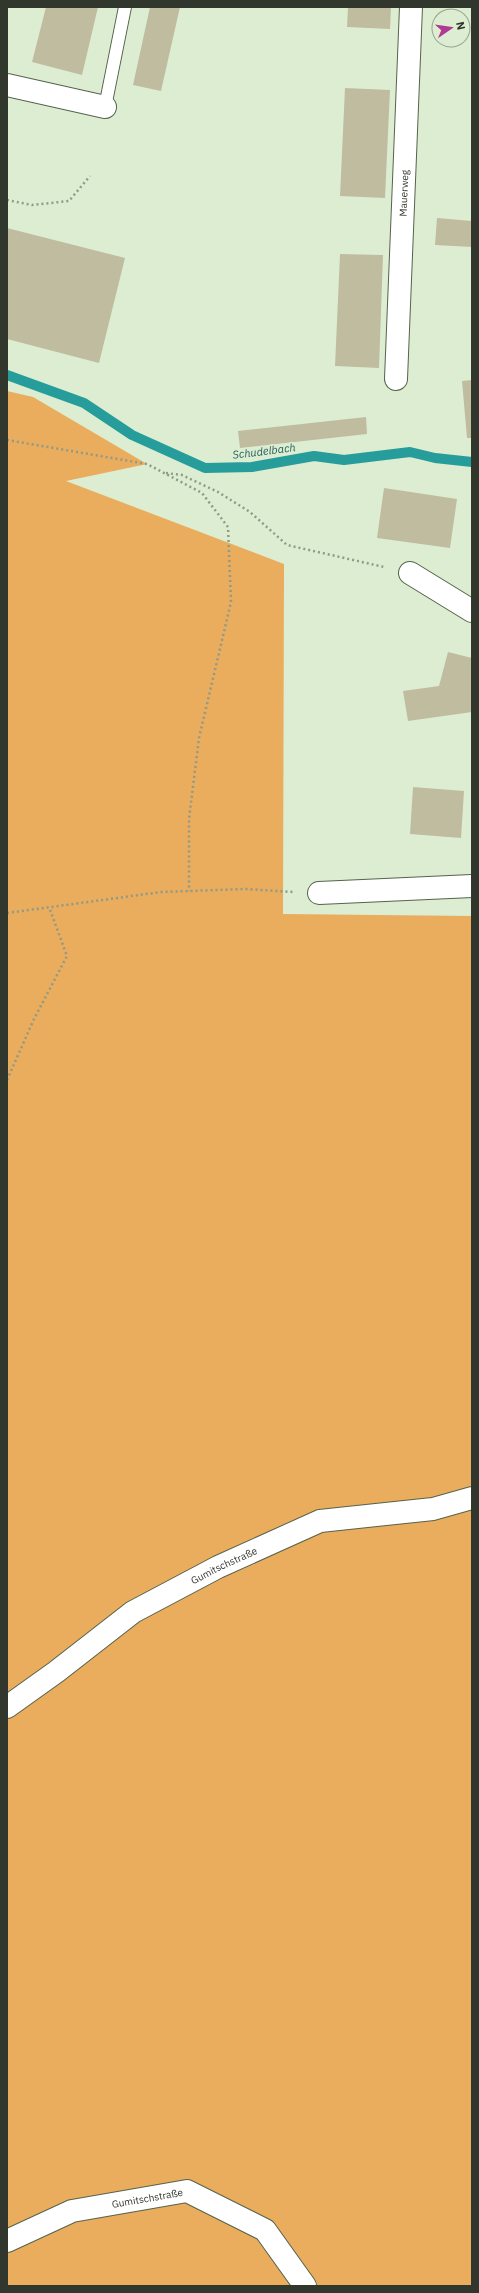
<svg xmlns="http://www.w3.org/2000/svg" width="479" height="2293" viewBox="0 0 479 2293" font-family="'IBM Plex Sans',sans-serif">
	<rect width="100%" height="100%" fill="#ddedd2"/>
	<path fill="#eaac5d" d="M7 391 33 397 147 464 66 481 284 564 283 914 472 916V2286H7Z"/>
	<g fill="none" stroke-linecap="round" stroke-linejoin="round">
		<path stroke="#269d9a" stroke-width="10" d="M7 375 84 403 132 435 205 468 252 467 314 456 344 460 410 452 435 458 472 462"/>
	</g>
	<path fill="#c0bca0" d="M46 7H98L82 75 32 62Z
		M150 7H180L161 91 133 85Z
		M348 7H391L390 29 347 27Z
		M345 88 390 90 385 198 340 196Z
		M437 218 472 221V247L435 245Z
		M7 228 125 258 99 363 7 339Z
		M340 254 383 255 379 368 335 366Z
		M472 380V438H467L462 381Z
		M366 417 367 434 240 448 238 431Z
		M384 488 457 499 450 548 377 538Z
		M448 652 472 658V712L408 721 403 691 439 686Z
		M413 787 464 791 461 838 410 834Z"/>
	<g fill="none" stroke-linecap="round" stroke-linejoin="round">
		<g stroke="#55634c" stroke-width="14">
			<path id="lane" d="M105 107 125 7"/>
		</g>
		<g stroke="#55634c" stroke-width="24">
			<g id="street">
				<path d="M7 85 105 107"/>
				<path id="s1" d="M396 379 411 7"/>
				<path d="M410 573 472 611"/>
				<path d="M319 893 472 886"/>
				<path id="s2" d="M7 1707 56 1672 133 1612 218 1567 320 1521 433 1509 472 1498"/>
				<path id="s3" d="M7 2241 72 2211 187 2191 265 2230 305 2286"/>
			</g>
		</g>
		<path stroke="#8f9a87" stroke-width="2.5" stroke-dasharray="2 3" stroke-linecap="butt" d="M7 200 32 205 69 201 90 176
			M7 440 147 464 202 493 228 527 231 602 199 738 189 819V891
			M166 473 182 475 218 492 250 512 287 545 384 567
			M7 913 161 892 246 889 293 892
			M7 1080 34 1019 67 956 49 907"/>
		<use href="#lane" stroke="#fff" stroke-width="12"/>
		<use href="#street" stroke="#fff" stroke-width="22"/>
	</g>
	<g text-anchor="middle" stroke-width="3" stroke-linejoin="round" paint-order="stroke">
		<g font-size="10" fill="#31372d" stroke="#ddedd2">
			<text dy="4" stroke="none"><textPath href="#s1" startOffset="186">Mauerweg</textPath></text>
			<text dy="4" stroke="none"><textPath href="#s2" startOffset="260">Gumitschstraße</textPath></text>
			<text dy="4" stroke="none"><textPath href="#s3" startOffset="148">Gumitschstraße</textPath></text>
		</g>
		<g font-size="11" font-style="italic" fill="#1e5c5b" stroke="#ddedd2">
			<text transform="translate(264 451) rotate(-7)" y="4">Schudelbach</text>
		</g>
	</g>
	<rect width="479" height="2293" fill="none" stroke="#31372d" stroke-width="16"/>
	<g transform="translate(451 28) rotate(77)"><circle r="19" fill="#ddedd2" stroke="#98a490"/>
	<path d="M0-3L7 15L0 10L-7 15Z" fill="#af3a93"/>
	<text y="-6" font-size="11" font-weight="bold" text-anchor="middle" fill="#31372d">N</text>
	</g>
</svg>
